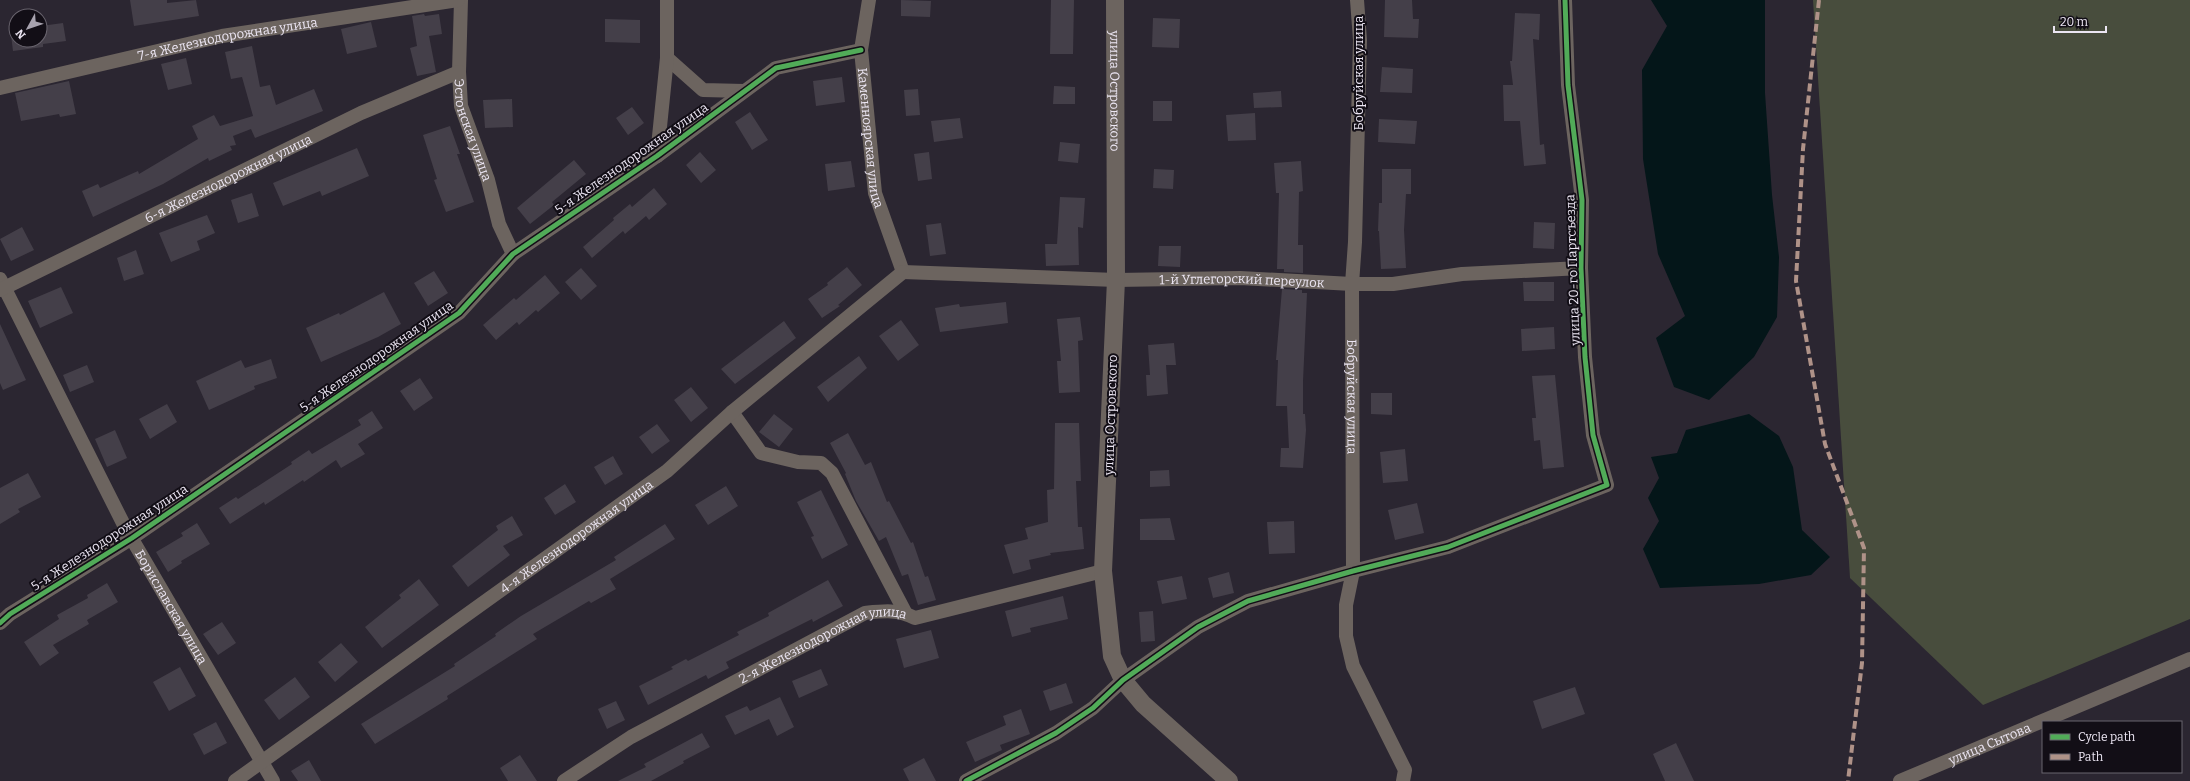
<svg xmlns="http://www.w3.org/2000/svg" width="2190" height="781" viewBox="0 0 2190 781" font-family="Bitter,serif">
	<rect width="100%" height="100%" fill="#2b2631"/>
	<path fill="#484d3d" d="M1813 0H2190V619L1983 705 1850 578Z"/>
	<path fill="#041619" d="M1651 0H1765V93L1772 195 1779 257 1777 317 1754 357 1709 400 1674 387 1656 338 1685 316 1658 254 1643 159 1642 70 1667 26Z
		M1749 414 1779 436 1793 467 1802 530 1830 557 1811 575 1759 584 1660 588 1643 549 1659 521 1648 498 1659 478 1651 457 1677 453 1686 430Z"/>
	<path fill="#443f49" d="M130 0H167V3L196 0 199 16 134 26Z
		M901 0 931 1 930 17 901 16Z
		M1051 0H1074L1073 54H1050Z
		M1385 0H1412L1413 19H1419L1418 38 1384 37Z
		M1515 13 1540 14 1539 40 1533 39 1540 145 1544 144 1546 164 1524 166 1520 121H1504L1503 85H1513L1510 61H1512Z
		M424 14 425 16 439 14 442 34 429 36 436 72 417 76 410 48 417 46 412 16Z
		M1153 18 1180 19 1179 48 1152 47Z
		M605 19 640 20V43L605 42Z
		M371 22 377 47 347 54 341 29Z
		M40 23 41 26 63 23 66 41 43 44V47L13 51 10 27 16 26V40H40Z
		M252 46 260 87 270 85 276 105 314 89 323 111 255 138 251 129 233 136 236 145 230 146 232 150 209 161 208 158 163 184 93 217 82 191 98 184 100 188 138 171 139 174 198 139 192 126 214 115 220 126 253 116 242 77 231 79 225 52Z
		M186 58 192 84 168 90 161 64Z
		M1382 67 1413 69 1412 93 1380 92Z
		M842 77 845 102 816 106 813 81Z
		M69 81 76 114 60 117 59 114 21 121 15 93Z
		M1054 86 1075 87V104H1053Z
		M918 89 920 115 906 116 904 90Z
		M1281 91 1282 107 1254 108 1253 93Z
		M512 99 513 127 485 128 483 100Z
		M1153 101H1172V121H1153Z
		M632 107 644 123 628 135 616 118Z
		M750 112 768 140 752 150 735 122Z
		M1255 113 1256 140 1228 141 1226 115Z
		M960 118 963 138 934 142 931 121Z
		M1379 119 1417 121 1415 144 1378 142Z
		M450 126 460 154H457L474 202 446 212 434 180 437 179 423 135Z
		M1060 142 1080 144 1078 163 1058 161Z
		M357 148 369 176 322 196 320 191 283 206 273 183Z
		M700 152 716 170 701 183 686 165Z
		M929 152 932 179 918 181 914 154Z
		M574 160 586 174 552 202 554 205 530 224 517 208Z
		M851 161 855 187 828 191 825 164Z
		M1301 161 1303 191 1299 192 1298 245H1303V273L1284 272V269H1277L1279 193H1276L1274 163Z
		M1154 169 1174 170 1173 189 1153 188Z
		M1382 169H1411V194H1406L1404 230 1406 268 1381 269 1379 231H1378L1379 203H1382Z
		M654 188 667 204 649 220 646 216 625 234 623 231 592 258 583 247 614 220 613 218 630 204 632 207Z
		M252 193 259 216 238 223 231 200Z
		M1060 197 1085 198 1083 228 1078 227 1079 265 1046 266 1045 244H1057Z
		M207 215 215 233 197 241 200 250 171 262 159 233Z
		M1534 222 1555 223 1554 249 1533 248Z
		M941 223 946 254 930 256 926 225Z
		M22 227 34 250 11 261 0 239Z
		M1159 246H1181L1180 267 1158 266Z
		M136 250 144 274 124 281 117 258Z
		M847 267 862 285 838 305 840 306 822 318 808 299 828 285 827 283Z
		M581 268 597 286 581 300 565 282Z
		M434 271 448 293 428 306 414 283Z
		M545 275 560 293 538 312 536 310 519 325 517 322 496 340 483 325 514 298 516 300Z
		M1523 282H1554V301H1524Z
		M61 287 73 313 40 328 28 301Z
		M1282 289 1302 290V293H1307L1303 381V414H1305L1306 430 1303 468 1280 467 1281 448H1289L1287 406H1276L1278 360H1276Z
		M384 292 401 324 378 337 321 362 306 328 339 313 340 315Z
		M1006 302 1008 323 940 332 935 308 959 304 960 307Z
		M1080 317 1083 340 1078 341 1080 392 1059 393 1057 361H1061L1057 319Z
		M901 320 919 345 898 361 879 336Z
		M784 321 796 338 735 384 721 369Z
		M0 324 26 380 3 390 0 383Z
		M1554 327 1555 349 1522 351 1521 329Z
		M1174 343 1176 365H1166L1168 394 1147 396 1146 375H1150L1148 345Z
		M859 356 867 368 828 402 817 387Z
		M271 359 277 378 254 386 255 389 209 410 196 381 241 360 245 368Z
		M87 365 94 382 70 392 63 375Z
		M1555 375 1564 467 1543 469 1540 440 1534 441 1532 418H1536L1532 376Z
		M420 378 433 398 414 411 400 391Z
		M691 387 708 408 691 422 674 400Z
		M1371 393H1392V415L1371 414Z
		M167 404 177 422 150 439 139 419Z
		M372 411 383 428 358 444 365 454 341 468 336 460 304 482 303 480 265 505 264 502 230 524 219 508 236 497 238 499 292 464 291 462 309 450 312 454 361 425 358 420Z
		M774 414 793 429 779 447 759 432Z
		M1055 423H1079L1081 481H1076L1078 527H1082L1084 549 1050 553 1051 555 1029 560 1031 569 1013 574 1004 545 1028 539 1025 528 1048 522 1047 490 1054 489Z
		M657 424 670 441 652 454 639 437Z
		M115 430 127 458 107 467 95 439Z
		M848 433 865 465 871 462 887 502 889 501 911 543 913 542 925 577 928 576 936 600 918 605 908 574 902 576 886 537 879 541 856 501 845 474 846 473 830 443Z
		M1405 449 1408 481 1383 483 1380 452Z
		M613 456 623 474 605 485 594 467Z
		M1169 470 1170 486 1150 487V471Z
		M28 473 41 497 18 509 20 512 0 524V488Z
		M565 484 576 502 555 515 544 498Z
		M726 486 738 506 708 525 695 505Z
		M821 490 848 545 822 559 811 537 814 536 797 502Z
		M1417 503 1424 533 1395 540 1388 510Z
		M512 516 523 535 503 546 510 555 468 587 452 566 498 530 496 526Z
		M1170 518 1175 540H1140V519Z
		M1294 521 1295 553 1269 554 1267 522Z
		M197 523 210 544 181 561 182 563 168 572 156 552 183 536 181 533Z
		M665 524 675 539 610 579 616 589 591 603 589 601 533 634 537 639 447 696 448 699 375 744 361 724 455 666 454 664 496 636 495 634 521 616 616 560 614 557Z
		M1229 572 1234 593 1213 598 1208 578Z
		M1182 576 1187 599 1162 604 1157 581Z
		M419 579 439 605 382 648 365 627 401 598 399 595Z
		M828 580 843 606 813 622 812 619 726 662 729 668 708 679 706 675 648 705 639 686 673 669 671 667 686 659 688 661 739 635 737 632 769 616 768 613Z
		M107 583 118 602 87 620 89 624 53 645 59 653 40 666 24 642 59 619 57 615 88 598 87 595Z
		M1063 596 1068 619 1030 628 1031 632 1012 637 1005 611Z
		M1153 611 1155 641 1141 642 1139 612Z
		M222 622 236 643 218 655 203 634Z
		M931 630 939 658 904 668 896 639Z
		M341 643 358 662 335 682 318 662Z
		M180 667 196 696 169 711 153 682Z
		M821 669 828 685 799 698 792 681Z
		M295 677 310 697 279 720 264 700Z
		M1066 683 1073 703 1050 711 1043 691Z
		M1575 687 1585 714 1542 729 1533 701Z
		M780 697 794 727 777 736 769 719 735 735 725 716 747 706 750 711Z
		M616 701 625 720 607 729 598 709Z
		M1021 709 1030 734 1000 745 1002 750 975 762 966 742 1006 725 1003 716Z
		M216 722 227 743 204 755 193 734Z
		M702 733 710 747 683 761 684 763 651 781H618L646 767 644 764Z
		M1676 743 1694 781H1665L1653 754Z
		M520 755 537 781H508L500 768Z
		M924 758 936 781H909L903 769Z
		M309 760 321 781H298L291 771Z"/>
	<g fill="none" stroke-linecap="round" stroke-linejoin="round">
		<g stroke="#6c645f" stroke-width="14">
			<path id="s1" d="M461 0 459 72 461 106 488 180 499 224 513 254"/>
			<path id="s2" d="M869 0 861 50 875 193 903 272"/>
			<path id="s3" d="M1357 0 1360 40 1355 242 1352 284 1353 571 1346 605V636L1353 666 1405 770 1403 781"/>
			<path d="M667 58 703 90 744 91"/>
			<path id="s4" d="M0 88 222 36 458 0"/>
			<path d="M657 156 667 58V0"/>
			<path id="s5" d="M903 272 1116 280 1240 278 1352 284H1393L1462 274 1581 268"/>
			<path id="s6" d="M0 279 125 527 273 781"/>
			<path id="s7" d="M0 290 361 113 459 72"/>
			<path d="M732 412 761 453 798 462 821 463 832 473 905 612"/>
			<path d="M0 623 10 614 132 538 459 313 513 254 657 156 776 68 861 50"/>
			<path id="s8" d="M235 781 667 471 732 412 903 272"/>
			<path id="s9" d="M564 781 631 737 865 613C883 611 898 609 915 618L1103 571"/>
			<path d="M966 781 1056 733 1093 708 1123 680 1198 627 1248 601 1353 571 1448 547 1607 485 1593 435 1585 357 1581 268 1582 200 1568 85 1565 0"/>
			<path id="s10" d="M1900 781 2190 659"/>
		</g>
		<path stroke="#6c645f" stroke-width="18" id="s11" d="M1115 0 1116 280 1103 571 1112 656 1123 680 1143 704 1229 781"/>
		<path stroke="#af9288" stroke-width="4" stroke-dasharray="8 4" stroke-linecap="butt" d="M1819 0 1803 149 1796 281 1825 444 1864 548 1862 663 1848 781"/>
		<g stroke="#120e16" stroke-width="8">
			<path id="cycleway" d="M0 623 10 614 132 538 459 313 513 254 657 156 776 68 861 50
				M966 781 1056 733 1093 708 1123 680 1198 627 1248 601 1353 571 1448 547 1607 485 1593 435 1585 357 1581 268 1582 200 1568 85 1565 0"/>
		</g>
		<use href="#cycleway" stroke="#51ab58" stroke-width="5"/>
	</g>
	<g text-anchor="middle" stroke-width="4" stroke-linejoin="round" paint-order="stroke">
		<g font-size="13" fill="#ece6f3" stroke="#120e16">
			<text dy="5" stroke="none"><textPath href="#s4" startOffset="233">7-я Железнодорожная улица</textPath></text>
			<text transform="translate(1358 73) rotate(-90)" y="5">Бобруйская улица</text>
			<text dy="5" stroke="none"><textPath href="#s11" startOffset="91">улица Островского</textPath></text>
			<text dy="5" stroke="none"><textPath href="#s1" startOffset="132">Эстонская улица</textPath></text>
			<text dy="5" stroke="none"><textPath href="#s2" startOffset="139">Каменноярская улица</textPath></text>
			<text transform="translate(631 158) rotate(-35)" y="5">5-я Железнодорожная улица</text>
			<text dy="5" stroke="none"><textPath href="#s7" startOffset="254">6-я Железнодорожная улица</textPath></text>
			<text transform="translate(1572 270) rotate(-92)" y="5">улица 20-го Партсъезда</text>
			<text dy="5" stroke="none"><textPath href="#s5" startOffset="339">1-й Углегорский переулок</textPath></text>
			<text transform="translate(376 356) rotate(-35)" y="5">5-я Железнодорожная улица</text>
			<text dy="5" stroke="none"><textPath href="#s3" startOffset="397">Бобруйская улица</textPath></text>
			<text transform="translate(1110 415) rotate(-88)" y="5">улица Островского</text>
			<text dy="5" stroke="none"><textPath href="#s8" startOffset="420">4-я Железнодорожная улица</textPath></text>
			<text transform="translate(109 537) rotate(-33)" y="5">5-я Железнодорожная улица</text>
			<text dy="5" stroke="none"><textPath href="#s6" startOffset="370">Бориславская улица</textPath></text>
			<text dy="5" stroke="none"><textPath href="#s9" startOffset="295">2-я Железнодорожная улица</textPath></text>
			<text dy="5" stroke="none"><textPath href="#s10" startOffset="97">улица Сытова</textPath></text>
		</g>
	</g>
	<rect x="2042" y="721" width="140" height="52" fill="#120e16" stroke="#69646e"/>
	<rect x="2050" y="734" width="20" height="6" fill="#51ab58" stroke="#69646e"/>
	<text x="2078" y="741" font-size="12" fill="#ece6f3">Cycle path</text>
	<rect x="2050" y="754" width="20" height="6" fill="#af9288" stroke="#69646e"/>
	<text x="2078" y="761" font-size="12" fill="#ece6f3">Path</text>
	<g transform="translate(28 28) rotate(230)"><circle r="19" fill="#120e16" stroke="#69646e"/>
	<path d="M0-3L7 15L0 10L-7 15Z" fill="#a8a3af"/>
	<text y="-6" font-size="11" font-weight="bold" text-anchor="middle" fill="#ece6f3">N</text>
	</g>
	<path d="M2054 26v6h52v-6" fill="none" stroke="#ece6f3" stroke-width="2"/>
	<text x="2060" y="26" font-size="12" fill="#ece6f3" stroke="#120e16" stroke-width="3" paint-order="stroke">20 m</text>
</svg>
